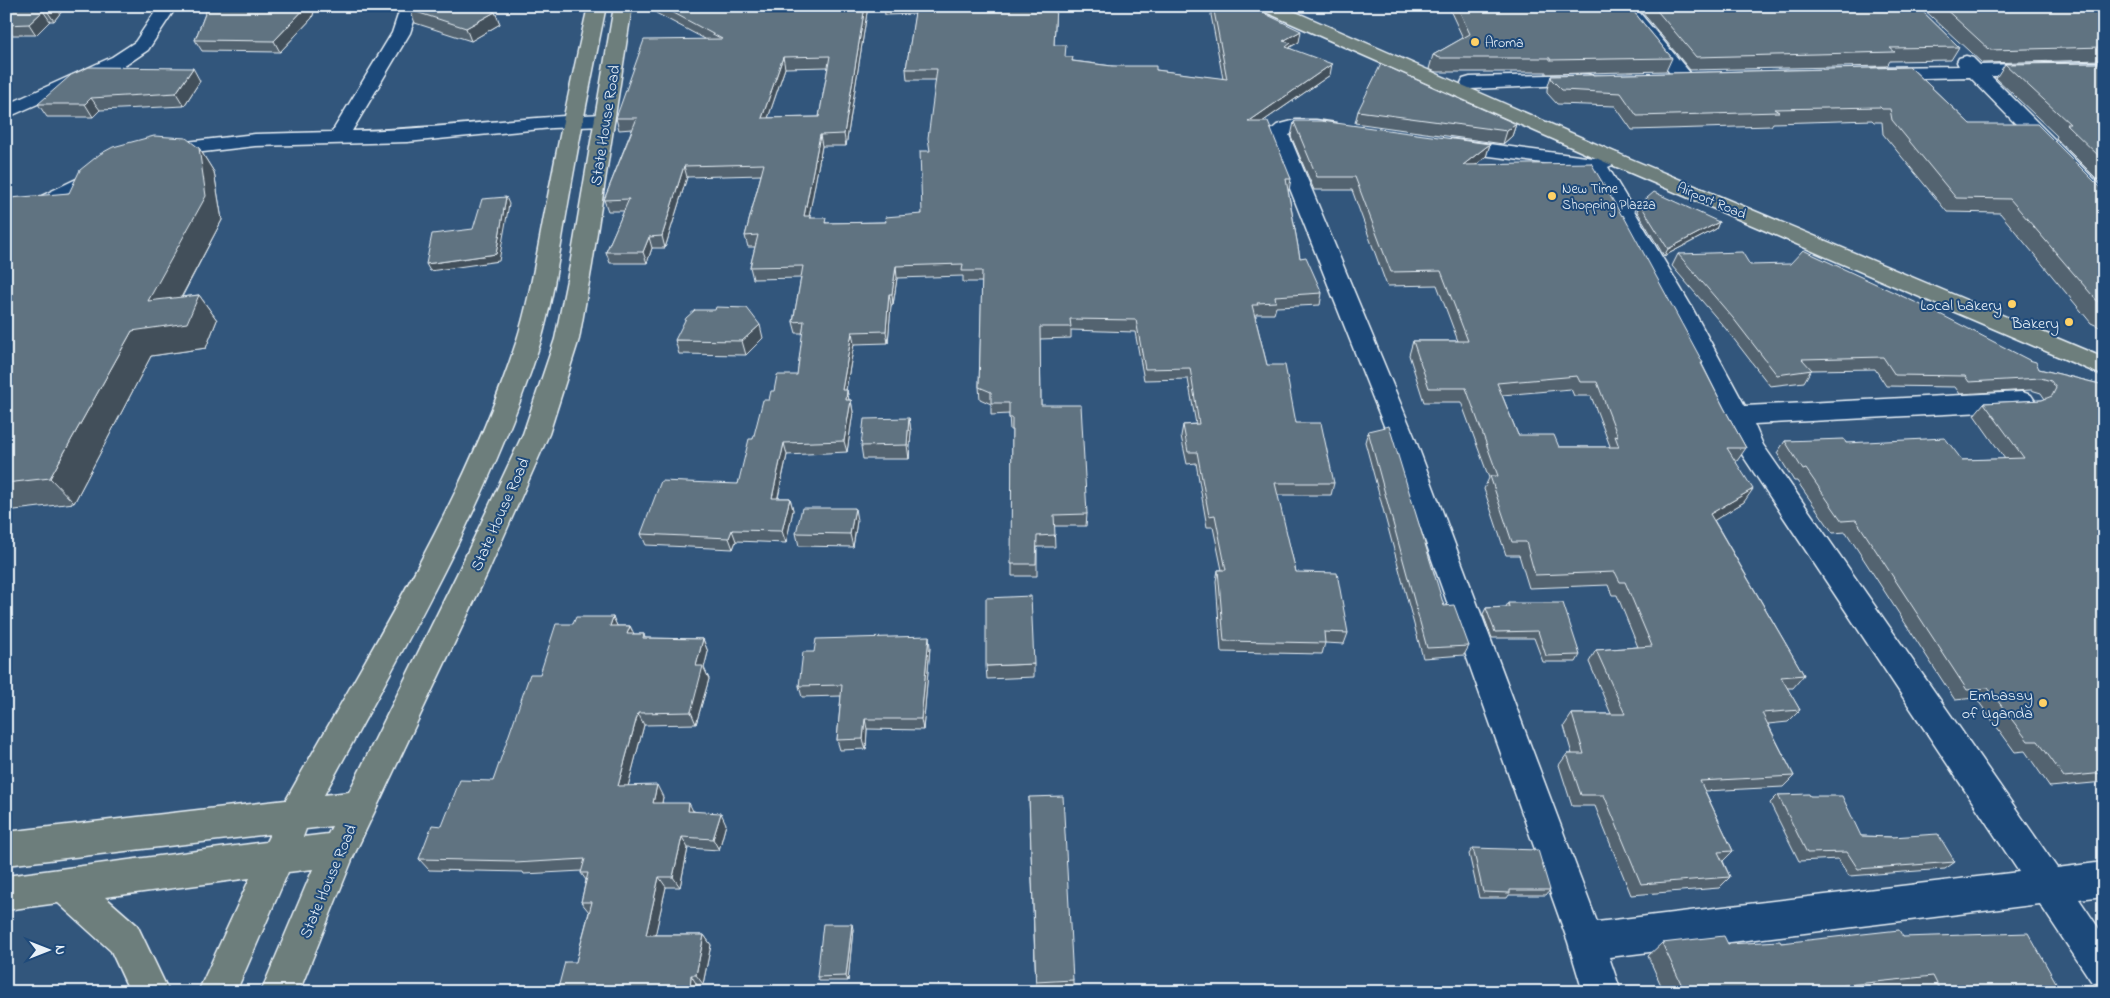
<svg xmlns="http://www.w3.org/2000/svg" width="2110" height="998" viewBox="0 0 2110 998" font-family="'Indie Flower',sans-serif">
	<rect width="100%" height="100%" fill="#32567c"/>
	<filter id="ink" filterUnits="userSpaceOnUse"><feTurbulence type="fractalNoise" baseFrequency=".02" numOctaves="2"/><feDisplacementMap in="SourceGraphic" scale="10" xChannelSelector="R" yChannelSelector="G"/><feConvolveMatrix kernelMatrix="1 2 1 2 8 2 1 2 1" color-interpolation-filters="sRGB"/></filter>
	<g filter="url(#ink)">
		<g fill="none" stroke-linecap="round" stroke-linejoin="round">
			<g stroke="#e8f1f8" stroke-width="3">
				<path id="minor" d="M159 6H177L148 50 126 65 6 118V105L112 57 135 42Z
					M401 6H419L410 33 352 131C437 129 520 117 604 114L611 116 614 120 611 124 604 126 552 128 407 142 255 146 160 157 153 155 150 151 153 147 160 145 255 134 332 132 392 33Z
					M1616 6H1634L1691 74 1693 78 1691 82 1684 84 1677 82Z
					M1966 56 1973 58 1980 65 2104 62V74L1991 76 2104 189V207L2096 206 1970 77 1878 79 1871 77 1869 73 1871 69 1878 67 1959 66 1957 62 1959 58Z
					M1587 74 1594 76 1596 80 1594 84 1470 89 1463 87 1461 83 1463 79 1470 77Z
					M1296 120H1316L1336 123 1339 127 1336 131C1320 135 1304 127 1289 135L1414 436 1597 922 2019 872 1743 456 1686 340 1589 169 1451 151 1444 149 1441 145 1444 141 1451 139 1594 158 1612 152 1619 154 1622 158 1619 162 1608 167 1690 304 1745 406 2022 392 2031 395 2035 401 2031 407 2022 410 1754 424 1763 445 2057 868 2104 862V896L2079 899 2104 936V986L2091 981 2040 904 1609 957 1621 992H1583L1568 942 1388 436 1268 133 1277 125Z
					M104 167 111 169 114 173 111 177 49 210 6 222V209L33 200 97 169Z"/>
			</g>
			<g stroke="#e8f1f8" stroke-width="3">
				<path id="major" d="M588 6H606C593 70 580 134 569 198 560 247 554 297 540 344 489 503 403 649 324 795L349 792 458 572 523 434 555 339 570 265 614 6H632L592 265 579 339 549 434 488 572 354 855 299 992H261L313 869 288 872 236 992H198L250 878 105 897 137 925 169 992H130L111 951 58 903 6 910V876L266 842 270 834 6 865V832L286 800C369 652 463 505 516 343 531 295 538 245 548 196 560 132 574 69 588 6ZM332 826 328 834 303 837 306 829Z
					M1258 6H1282L1619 154 2104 358V376L1605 162 1261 10Z"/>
			</g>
			<use href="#minor" fill="#1f4a7a" fill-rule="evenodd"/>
			<use href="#major" fill="#6d7e7c" fill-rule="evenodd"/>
		</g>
		<path fill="#53636f" stroke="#e8f1f8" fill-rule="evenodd" d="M6 6H66L54 21H50L36 35H6Z
			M208 6H316L312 18 280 52 202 51 195 40Z
			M654 6H868L846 146H822L809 216H811V218L827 223 886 222 922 214 930 151 936 80H907L906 69 915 14 885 15 884 6H1056L1054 45 1066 57 1073 61 1112 66 1156 70 1223 79 1211 15 1212 6 1299 42 1290 47V48L1330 75 1262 122 1291 179 1289 190H1288L1300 258 1322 293 1320 305 1276 307 1274 314H1256V317H1255L1267 365 1296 423 1334 483 1331 495H1277L1296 572 1348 633 1344 644 1325 643 1322 654 1221 652 1216 581 1218 570H1222L1213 527H1207L1196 463 1187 464 1181 436 1183 425 1196 424 1188 379 1144 380 1135 332 1071 330V338L1040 339 1041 405 1087 514 1086 526H1054L1055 547H1037V576H1012V430H1010L1009 414 991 415V404L980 399 979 387 982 282H963V276L897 278 893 305H891L888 343 854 344 846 390H847L849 400H851L853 412 847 452 787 455 778 498H790L793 510 786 543 736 541 733 549 646 545 641 534 738 484 753 439 769 400 774 391 797 375 803 333H796L793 322 801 278 753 279 750 267 755 247H748L745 236 761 175 687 177 665 248H652L647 263H610L606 252 624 211H608L604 200 632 129 619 130 616 118 705 39 656 13ZM828 67 819 117 768 118 785 68Z
			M1448 6H1629L1672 58 1666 71 1546 74V72H1436L1429 69 1433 55 1463 38Z
			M1637 6H1917L1959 47 1951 60 1890 61 1887 66 1690 70Z
			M1920 6H2104V60L1982 63Z
			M484 8 495 12 500 24 471 41 415 23 410 10Z
			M2104 63V186L2056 138 2057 136 1996 78 2005 64Z
			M1910 67 1970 124 2104 191V329L2091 323 2000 213 1947 212 1883 134 1882 122H1874L1872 120 1773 123 1771 126 1632 130 1615 106 1557 104 1547 93V89L1551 76Z
			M200 81 184 106 100 110 93 117H47L38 104Z
			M1358 111 1516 124 1512 136 1503 144 1355 123Z
			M1294 122 1490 144 1486 157 1476 164 1703 363 1702 364 1724 408 1746 448 1737 461H1736L1744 502 1714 520 1804 675 1793 688H1787L1800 710 1788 722 1768 724 1794 776 1783 787 1705 791 1733 851 1723 861 1730 877 1719 888 1631 895 1595 806H1572L1559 765 1567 754H1572L1564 726 1572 714H1611L1589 662 1596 650 1638 647 1617 595H1612L1608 585 1529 588 1519 555H1506L1484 489 1489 478 1461 402H1424L1409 355 1413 341H1458L1437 285 1387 286 1352 190H1314L1291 136ZM1571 389 1574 396H1591L1610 446 1609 447H1559L1518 435 1502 395Z
			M199 148 214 172 222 220 182 297 199 295 217 320 206 348 151 356 74 503 6 511V203L69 193Z
			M1640 204 1719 222 1716 229 1664 256 1637 211Z
			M1678 254 1750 265 2039 369 2104 385V782L2050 787 2025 751 2015 752 1976 698 1955 700 1846 532 1833 533 1797 481H1794L1777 453 1785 441 1846 443 1962 460 2005 459 1974 415 1984 403 2042 400 2045 399 2041 393 2031 390 1960 394 1955 387 1886 386 1875 369 1811 370 1804 382 1770 386 1726 329 1672 266Z
			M763 338 746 355 679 354 675 340Z
			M909 418 911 431 909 459H863L861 446Z
			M1368 431 1444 606 1469 646 1464 655 1423 658 1365 442Z
			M857 521 853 547 799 546 796 533Z
			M1508 603 1580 655 1576 662H1543L1534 638H1492L1483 614 1486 608 1506 607Z
			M613 617 617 626H630L634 634H644L645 638 703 639 708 652 704 668 709 679 696 724 644 725 628 786 663 797 662 803 694 811 726 824 719 850 688 848 680 887H666L655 935H704L711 945 703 984 697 985 576 962 589 912 581 902 586 880 581 873 582 871 524 874 523 872 429 870 419 859 442 826 493 781 540 674 573 624Z
			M930 647 923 730 867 729 866 749 840 750 837 740 841 696 802 697 799 686 814 652Z
			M1034 664V677L987 679 986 666Z
			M1778 795 1810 796 1861 836 1892 837 1955 862 1945 869 1849 876 1838 859 1799 861 1770 803Z
			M1029 797 1073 980V989L1036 991Z
			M1473 848 1550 890 1546 895H1509L1507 898H1479L1469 854Z
			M853 929 848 981H819L817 977Z
			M1903 937 2058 986 2098 992H1914L1912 989 1886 992H1664L1648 956 1662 943 1728 944 1781 943Z"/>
		<path fill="#43505a" stroke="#e8f1f8" d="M51 6H66L54 21 47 11Z
			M307 6H316L312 18 280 52 274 41Z
			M865 6H868L846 146 844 134Z
			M43 11 50 21 36 35 29 24Z
			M495 12 500 24 471 41 466 28Z
			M1301 31 1299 42 1290 47 1289 54 1283 41Z
			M783 57 785 68 764 130 762 118Z
			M1332 64 1330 75 1246 133 1248 122Z
			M193 68 200 81 184 106 176 93Z
			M91 98 100 110 93 117 85 104Z
			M1516 124 1512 136 1503 144 1507 131Z
			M820 135 822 146 807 228 804 216Z
			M1490 144 1486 157 1459 178 1463 165Z
			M199 148 214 172 222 220 166 326 148 301Z
			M684 166 687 177 665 248 662 236Z
			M506 197 509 204 499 261 430 271 426 264 496 254Z
			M1719 222 1716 229 1664 256 1668 249Z
			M649 237 652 248 647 263 643 252Z
			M896 266 897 278 893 305 892 294Z
			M889 294 891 305 888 343 886 331Z
			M199 295 217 320 206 348 151 356 74 503 50 478 132 331Z
			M760 325 763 338 746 355 742 341Z
			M852 332 854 344 844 401 842 390Z
			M847 390 849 401 846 400Z
			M851 400 853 412 847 452 844 441Z
			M909 418 911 431 909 459 907 445Z
			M784 443 787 455 775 510 772 498Z
			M1753 489 1744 502 1702 528 1710 514Z
			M790 498 793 510 786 543 782 531Z
			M855 508 857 521 853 547 850 534Z
			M732 530 736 541 733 549 729 538Z
			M613 617 619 630 610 626Z
			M630 626 636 639 627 634Z
			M929 636 930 647 923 730 921 719Z
			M703 639 708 652 704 668 709 679 696 724 691 712 696 666Z
			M638 713 644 725 625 798 618 786Z
			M865 719 867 729 866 749 863 739Z
			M657 785 663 797 660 814 653 803Z
			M689 803 695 815 688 811Z
			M721 813 726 824 719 850 713 839Z
			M682 837 688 848 680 887 673 877Z
			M659 877 666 887 653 945 646 935Z
			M852 924 853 929 848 981 846 976Z
			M704 935 711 945 703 984 696 975Z
			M691 975 697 985V992H690Z"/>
		<path fill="#607381" stroke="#e8f1f8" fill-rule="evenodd" d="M6 6H51L47 11H43L29 24 6 25Z
			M208 6H307L274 41 195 40Z
			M411 6H478L495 12 466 28 410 10Z
			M661 6H865L844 134 820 135 804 216H811L810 218H826L825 223 886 222 885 217 922 214 920 151H930L928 138 937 69H906L916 6H1056L1054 45H1066L1065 57H1073L1072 61 1112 66H1156V70L1227 79 1213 6H1249L1301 31 1283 41 1291 43 1286 47 1332 64 1248 122H1268L1291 179H1286L1300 258 1306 257 1322 293 1275 296 1276 302 1257 303 1258 305H1252L1267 365H1285L1296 423H1321L1334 483H1275L1296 572 1337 573 1348 633 1324 632 1325 643 1224 641 1218 570H1226L1215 515 1209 516 1197 452H1188L1183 425 1199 424 1190 368 1145 369 1136 320 1070 319 1071 327H1040L1041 405H1081L1087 514 1054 515 1055 535 1037 536 1036 564H1011L1012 418H1009V403H991V392L979 387 982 271H962L963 264 896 266 892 294H889L886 331 852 332 842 390H847L846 400H851L844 441 784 443 772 498H790L782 531 732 530 729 538 641 534 661 481 738 484 749 439H753L763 400H769L771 391H774L777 375H797L804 321 793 322 803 266 750 267 758 235 745 236 764 164 684 166 662 236 649 237 643 252H606L629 199 604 200 637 118H616L644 40 722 39ZM830 56 819 117 762 118 783 57Z
			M1457 6H1629L1672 58 1550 60V58H1440L1433 55 1470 34Z
			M1653 6H1917L1959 47 1890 48 1895 52 1696 57Z
			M1942 6H2104V47L1990 50Z
			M2104 63V161L2066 124H2070L2005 64Z
			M1381 64 1516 124 1507 131 1358 111Z
			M89 67 193 68 176 93 91 98 85 104H38L71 75Z
			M1910 67 1970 124H2037L2104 191V309L2010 199 1956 198 1892 120 1890 109H1882L1880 107 1774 109 1779 112 1637 116 1621 93 1562 90 1552 80 1551 76Z
			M1296 121H1321L1490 144 1463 165 1591 163 1622 216 1623 215 1703 363H1701L1724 408 1746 448H1727L1753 489 1710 514 1804 675 1781 677 1800 710 1762 713 1794 776 1700 781 1733 851 1718 852 1730 877 1641 884 1604 795H1581L1567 754H1584L1572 714H1625L1596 650 1652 646 1625 582H1620L1615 572 1535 575 1526 542H1512L1490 476H1498L1466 388H1429L1413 341H1468L1441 271 1391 272 1355 177H1317L1294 122ZM1577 376 1580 382H1597L1618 437 1615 436 1619 447H1559L1554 435H1518L1497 383Z
			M154 136 186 138 199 148 206 196 148 301 199 295 187 323 132 331 50 478 6 483V203L10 198 69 193 80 170 100 154 113 147Z
			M1654 192 1719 222 1668 249 1640 204Z
			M506 197 496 254 426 264 432 234 473 229 482 199Z
			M1803 250 1934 311 2029 360 2036 362 2039 369 2104 385V773L2064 777 2038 741H2028L1988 688 1967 690 1856 520 1842 521 1806 469 1803 470 1785 441 1844 439 1846 443 1945 438 1962 460 2024 458 1984 403 2042 400 2052 396 2056 388 2051 381 2041 378 1969 382 1965 376 1895 375 1883 357 1802 359 1812 370 1777 375 1733 318 1678 254 1742 252 1750 265 1790 264Z
			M716 307 747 308 760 325 742 341 675 340 686 318 695 310H715Z
			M909 418 907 445 861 446 864 419Z
			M1389 426 1444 606 1454 605 1469 646 1427 648 1368 431Z
			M802 508H855L850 534 796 533Z
			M1031 596 1034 664 986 666V598Z
			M1508 603H1563L1580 655 1546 656 1538 631 1495 632 1486 608 1509 607Z
			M576 617H613L610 626H630L627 634H644L643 638 703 639 696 666H703L691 712 638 713 618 786 657 785 653 803H689L688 811 721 813 713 839 682 837 673 877H659L646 935H704L696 975H691L690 992H557L565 962H576L592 902H581L588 873H581L585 859 515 863V861L419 859 432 825 442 826 460 780 493 781 530 674H540L556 624H573Z
			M929 636 921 719H865L863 739 837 740 842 685 799 686 803 652H814L816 639Z
			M1809 794 1810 796H1842L1861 836 1892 837 1938 834 1955 862 1858 869 1847 852 1807 853 1778 795Z
			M1063 796 1073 980 1036 982 1029 797Z
			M1473 848 1538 850 1550 890H1510V893L1483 892Z
			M823 924H852L846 976 817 977Z
			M1899 930 1903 937 2028 933 2058 986 2094 985 2098 992H1941L1933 976 1828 987 1752 992H1685L1662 943 1724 936 1728 944 1780 941 1781 943Z"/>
	</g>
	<g fill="#ffd166" stroke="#1f4a7a" stroke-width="2">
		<circle cx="1475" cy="42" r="5"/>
		<circle cx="1552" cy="196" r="5"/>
		<circle cx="2012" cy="304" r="5"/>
		<circle cx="2069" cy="322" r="5"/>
		<circle cx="2043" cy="703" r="5"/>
	</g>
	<g text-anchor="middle" stroke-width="4" stroke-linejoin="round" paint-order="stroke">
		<g font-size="14" fill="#e8f1f8" stroke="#1f4a7a" text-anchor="start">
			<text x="1485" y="47">Aroma</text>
			<text x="1562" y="193">New Time<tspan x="1562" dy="16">Shopping Plazza</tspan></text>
		</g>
		<g font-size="14" fill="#e8f1f8" stroke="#1f4a7a">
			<text transform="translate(1712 200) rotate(23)" y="5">Airport Road</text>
		</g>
		<g font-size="16" fill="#e8f1f8" stroke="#1f4a7a">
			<text transform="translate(604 125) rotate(-81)" y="6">State House Road</text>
			<text transform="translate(499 514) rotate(-66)" y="6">State House Road</text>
			<text transform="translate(327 881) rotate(-67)" y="6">State House Road</text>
		</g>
		<g font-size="16" fill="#e8f1f8" stroke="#1f4a7a" text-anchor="end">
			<text x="2002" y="310">Local bakery</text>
			<text x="2059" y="328">Bakery</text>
			<text x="2033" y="700">Embassy<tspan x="2033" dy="18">of Uganda</tspan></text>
		</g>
	</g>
	<rect width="2110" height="998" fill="none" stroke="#1f4a7a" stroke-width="25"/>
	<rect x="12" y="12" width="2085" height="973" fill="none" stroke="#e8f1f8" stroke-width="2" filter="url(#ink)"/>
	<g transform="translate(48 950) rotate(90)" stroke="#1f4a7a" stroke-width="4" paint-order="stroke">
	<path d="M0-4L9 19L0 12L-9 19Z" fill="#e8f1f8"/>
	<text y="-8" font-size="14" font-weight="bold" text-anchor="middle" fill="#e8f1f8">N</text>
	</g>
</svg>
